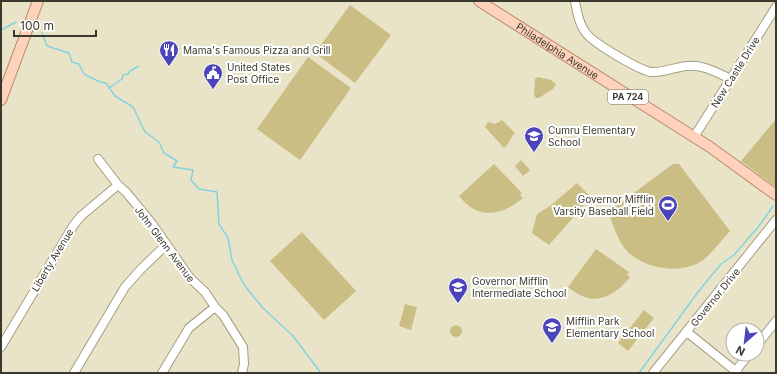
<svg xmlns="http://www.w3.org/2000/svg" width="777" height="374" viewBox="0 0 777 374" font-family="Inter,sans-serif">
	<rect width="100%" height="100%" fill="#e9e4c7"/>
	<path fill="#cabe85" d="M350 5 391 35 355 83 315 53Z
		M308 57 351 88 300 160 257 129Z
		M538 77 551 80 556 84 553 89 539 98H536L534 95 535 79Z
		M776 119V187L741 161Z
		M502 120 515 133C509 139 511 142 504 148L485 127 488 122 495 124Z
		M521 160 530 170 523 176 515 166Z
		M494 164 522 193 520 195 523 198C508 211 485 220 468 205 465 203 462 199 459 196Z
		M673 164H679L730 231C722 240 712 253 703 260 680 277 635 268 621 243 616 234 612 222 608 212Z
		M577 183 591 197 549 245 532 233 537 214 550 206Z
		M302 232 356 291 324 320 270 261Z
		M596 249 629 272 627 275 630 277C618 293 598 306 578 294 574 292 571 289 568 287Z
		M405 304 417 307 411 330 399 326Z
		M644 310 654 318 628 351 618 343Z
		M450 331a6 6 0 1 1 12 0a6 6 0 1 1-12 0Z"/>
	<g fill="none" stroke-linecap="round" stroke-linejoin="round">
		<path stroke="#85d3de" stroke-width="1.5" d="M1 30 16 22
			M42 33 47 46 69 53 72 62 79 64 84 74 100 82 106 83 115 96 133 107 145 132 159 142 164 153 177 161 173 167 193 170 191 180 199 189 217 192 219 224 228 238 232 260 242 281 248 290 263 308 293 336 321 373
			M109 88 122 79 123 75 128 74 130 71 139 66
			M639 373 698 292 721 264 734 255 759 226 773 206"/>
		<g stroke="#a39e83" stroke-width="10">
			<path id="minor" d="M575 1C577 12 579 24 586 33 593 43 639 70 651 72 663 73 675 67 687 66 703 64 717 73 731 79
				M694 137 776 7
				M98 159 118 185 126 192 153 225 190 278 205 292 215 307 223 315 243 347 244 364 242 373
				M687 332 738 373
				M757 345 776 321
				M1 347 73 226 81 216 118 185
				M74 373 125 287 142 268 166 245
				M162 373 189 328 215 307
				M653 373 776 220
				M734 373 749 354"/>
		</g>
		<g stroke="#ba896b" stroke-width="12">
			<g id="major">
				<path id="s1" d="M479 1 710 147 776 195"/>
				<path d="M1 100 38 1"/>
			</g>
		</g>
		<use href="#minor" stroke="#fff" stroke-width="8"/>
		<use href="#major" stroke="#fed2bb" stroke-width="10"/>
	</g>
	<defs>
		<g id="restaurant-pin" transform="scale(1)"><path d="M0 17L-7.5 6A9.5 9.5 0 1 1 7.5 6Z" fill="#4b44bb" stroke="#fff"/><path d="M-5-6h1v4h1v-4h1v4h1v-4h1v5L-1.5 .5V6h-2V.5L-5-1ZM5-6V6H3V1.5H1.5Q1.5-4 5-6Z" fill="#fff"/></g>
		<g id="civic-pin" transform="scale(1)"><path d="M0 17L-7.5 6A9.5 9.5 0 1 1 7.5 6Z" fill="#4b44bb" stroke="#fff"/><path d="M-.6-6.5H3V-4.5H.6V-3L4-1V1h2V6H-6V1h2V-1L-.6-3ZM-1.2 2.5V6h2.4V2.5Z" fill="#fff"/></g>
		<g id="school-pin" transform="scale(1)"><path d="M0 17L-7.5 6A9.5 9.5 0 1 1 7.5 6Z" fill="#4b44bb" stroke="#fff"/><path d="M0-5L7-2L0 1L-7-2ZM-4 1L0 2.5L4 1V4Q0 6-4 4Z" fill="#fff"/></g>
		<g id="stadium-pin" transform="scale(1)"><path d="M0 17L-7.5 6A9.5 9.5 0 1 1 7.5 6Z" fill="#4b44bb" stroke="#fff"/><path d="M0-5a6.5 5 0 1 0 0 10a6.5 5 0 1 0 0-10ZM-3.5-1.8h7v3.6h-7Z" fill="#fff"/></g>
	</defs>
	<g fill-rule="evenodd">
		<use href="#restaurant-pin" x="169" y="50"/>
		<use href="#civic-pin" x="213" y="73"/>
		<use href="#school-pin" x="534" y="136"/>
		<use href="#stadium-pin" x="668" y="205"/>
		<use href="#school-pin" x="458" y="287"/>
		<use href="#school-pin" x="552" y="327"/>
	</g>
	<g text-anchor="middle" stroke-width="4" stroke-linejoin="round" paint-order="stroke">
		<rect fill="#fff" stroke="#76746c" stroke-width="1" x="608" y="90" width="40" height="14" rx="3"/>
		<g font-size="9" font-weight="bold" fill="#3b392d">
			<text x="628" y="100">PA 724</text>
		</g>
		<g font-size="10" fill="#3b392d" stroke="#fff" text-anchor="start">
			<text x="183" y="54">Mama's Famous Pizza and Grill</text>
			<text x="227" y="71">United States<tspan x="227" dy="12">Post Office</tspan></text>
			<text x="548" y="134">Cumru Elementary<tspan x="548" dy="12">School</tspan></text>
			<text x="654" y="203" text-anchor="end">Governor Mifflin<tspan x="654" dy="12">Varsity Baseball Field</tspan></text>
			<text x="472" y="285">Governor Mifflin<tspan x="472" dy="12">Intermediate School</tspan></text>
			<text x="566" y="325">Mifflin Park<tspan x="566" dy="12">Elementary School</tspan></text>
		</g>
		<g font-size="10" fill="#3b392d" stroke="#fff">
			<text dy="4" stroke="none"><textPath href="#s1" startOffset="93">Philadelphia Avenue</textPath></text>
			<text transform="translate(735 72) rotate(-58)" y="4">New Castle Drive</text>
			<text transform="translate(165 244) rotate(53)" y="4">John Glenn Avenue</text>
			<text transform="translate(52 260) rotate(-59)" y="4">Liberty Avenue</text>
			<text transform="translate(715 297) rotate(-51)" y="4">Governor Drive</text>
		</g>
	</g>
	<rect width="777" height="374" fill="none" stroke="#3b392d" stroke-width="4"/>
	<g transform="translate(745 342) rotate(208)"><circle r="19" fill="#ffffff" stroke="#b1b0ab"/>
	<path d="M0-3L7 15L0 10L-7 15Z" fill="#4b44bb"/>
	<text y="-6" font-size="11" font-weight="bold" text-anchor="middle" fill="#3b392d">N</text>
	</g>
	<path d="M14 30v6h82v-6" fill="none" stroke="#3b392d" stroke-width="2"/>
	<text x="20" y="30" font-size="12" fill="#3b392d" stroke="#ffffff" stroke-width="3" paint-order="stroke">100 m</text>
</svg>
